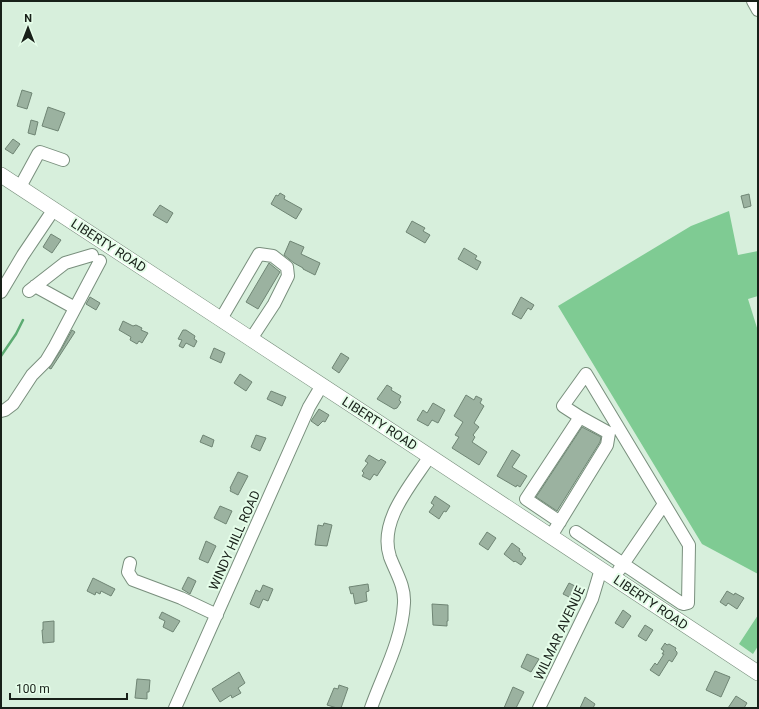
<svg xmlns="http://www.w3.org/2000/svg" width="759" height="709" viewBox="0 0 759 709" font-family="Roboto,sans-serif">
	<rect width="100%" height="100%" fill="#d7efdc"/>
	<path fill="#7fcb93" d="M729 211 738 255 758 251V296L748 299 758 331V574L702 544 558 306 691 226Z
		M758 615V646L753 654 739 644Z"/>
	<g fill="none" stroke-linecap="round" stroke-linejoin="round">
		<path stroke="#5cab72" stroke-width="2.5" d="M1 356 16 334 23 320"/>
	</g>
	<path fill="#9bb2a0" stroke="#6f8574" d="M22 90 32 93 27 109 17 106Z
		M48 107 65 113 58 131 42 126Z
		M31 120 38 122 35 135 28 133Z
		M13 139 20 144 13 154 5 149Z
		M280 193 285 196 284 199 302 209 296 219 271 204 276 195 278 196Z
		M749 194 751 206 744 208 741 196Z
		M160 205 173 213 167 223 153 215Z
		M412 221 425 228 423 231 430 235 425 243 406 232Z
		M51 234 61 240 52 253 43 247Z
		M290 241 304 247 301 254 320 263 315 275 303 269V268L294 263 284 255Z
		M464 248 477 256 475 259 481 262 477 270 458 259Z
		M269 263 280 272 258 309 246 302Z
		M90 297 100 303 96 310 86 304Z
		M521 297 534 305 531 310 528 308 521 319 512 314Z
		M123 321 133 326 136 325 142 328 141 330 148 333 142 343 139 341 137 344 130 340 131 337 119 330Z
		M72 330 75 332 51 369 49 368 61 350Z
		M183 330H186L195 336 194 339 197 341 194 347 186 343 183 348 179 346 182 340 178 339Z
		M214 348 225 353 221 363 210 358Z
		M341 353 349 358 339 373 332 368Z
		M240 374 252 382 246 391 234 383Z
		M387 385 392 388 391 390 401 396 399 400 401 402 397 408 394 409 377 399Z
		M271 391 286 397 282 406 267 399Z
		M466 395 474 400 476 396 482 399 480 403 484 406 474 423 479 427 473 435 475 437 472 442 487 452 479 465 452 448 459 437 455 435 463 422 454 416Z
		M433 403 445 410 438 423 432 420 428 426 417 420 423 410 427 413Z
		M319 409 329 415 325 422 323 421 318 426 311 421Z
		M582 427 601 437 600 442 557 511 536 497Z
		M203 435 214 440 212 447 200 442Z
		M256 435 266 438 260 451 251 447Z
		M512 450 520 455 512 467 527 476 520 487 517 485 516 487 497 476Z
		M369 455 379 461 381 459 386 462 377 476 374 474 370 480 362 476 364 473 362 471 368 463 365 461Z
		M238 472 248 476 238 495 230 491 231 489 230 488Z
		M435 496 450 506 446 512 444 511 439 519 429 512 434 505 431 503Z
		M220 506 232 511 226 524 214 518Z
		M324 523 332 525 327 546 315 545 318 525 323 526Z
		M487 532 496 538 488 550 479 544Z
		M206 541 216 546 208 563 199 559Z
		M512 543 520 549 519 551 523 554 522 555 526 558 521 565 515 561 514 562 504 554Z
		M188 577 196 581 190 594 182 589Z
		M93 578 115 589 111 596 101 591 100 594 96 592 95 595 87 591Z
		M569 583 579 588 578 590H579L575 600 563 594Z
		M368 584 369 591 366 592 367 601 355 604 353 593 351 594 349 587Z
		M263 585 273 589 268 601 263 599 259 608 250 604 256 590 260 592Z
		M727 591 734 595 735 593 744 598 737 609 728 603 726 606 720 602Z
		M432 604 448 605V621H447V626L433 625Z
		M623 610 631 616 623 628 615 623Z
		M162 612 180 621 173 632 163 627 165 621 159 618Z
		M54 621V642L43 643 42 630H43V622Z
		M645 625 653 630 646 641 638 636Z
		M665 643 667 645 669 644 676 648 675 650 677 652V654L672 662 669 660 659 676 650 670 655 663 657 665 664 654H662L664 651 661 649Z
		M527 654 539 659 531 672 521 667Z
		M715 671 730 677 721 697 706 690Z
		M239 672 245 683 238 688 241 693 232 698 231 695 220 702 212 689Z
		M137 679 150 680 149 692H147V699L135 698Z
		M339 685 348 688 341 708H337L327 705 334 688 338 689Z
		M513 687 524 692 516 708H504Z
		M736 696 747 703 744 708H728Z
		M585 697 595 704 593 708H580Z"/>
	<g fill="none" stroke-linecap="round" stroke-linejoin="round">
		<g stroke="#798f7d" stroke-width="14">
			<path id="minor" d="M753 1 758 10
				M20 187 38 154 40 152 63 160
				M35 286 75 308
				M29 291 65 263 92 255
				M1 292 23 255 54 209
				M221 319 259 254 273 256 287 267 288 276 274 304 251 339
				M1 411 5 410 13 404 32 375 46 361 55 346 100 261
				M560 522 526 499 580 417
				M551 536 607 445 609 433 580 417 563 406 586 374 689 545 688 603 684 604 681 603 576 532
				M130 563 128 572 133 580 181 598 217 615
				M619 570 664 504
				M175 708 309 407 322 385
				M371 708C383 674 402 641 404 603 405 586 396 573 390 557 378 521 411 485 430 456
				M539 708 592 599 601 569"/>
		</g>
		<g stroke="#798f7d" stroke-width="16">
			<path id="major" d="M1 175 370 417 758 673"/>
		</g>
		<use href="#minor" stroke="#fff" stroke-width="12"/>
		<use href="#major" stroke="#fff" stroke-width="15"/>
	</g>
	<g text-anchor="middle" stroke-width="4" stroke-linejoin="round" paint-order="stroke">
		<g font-size="13" fill="#182019" stroke="#e5fde9">
			<text transform="translate(109 245) rotate(33)" y="5">LIBERTY ROAD</text>
			<text transform="translate(380 423) rotate(33)" y="5">LIBERTY ROAD</text>
			<text transform="translate(234 540) rotate(-66)" y="5">WINDY HILL ROAD</text>
			<text transform="translate(651 602) rotate(34)" y="5">LIBERTY ROAD</text>
			<text transform="translate(559 633) rotate(-65)" y="5">WILMAR AVENUE</text>
		</g>
	</g>
	<rect width="759" height="709" fill="none" stroke="#182019" stroke-width="4"/>
	<g transform="translate(28 28)" stroke="#e5fde9" stroke-width="3" paint-order="stroke">
	<path d="M0-3L7 15L0 10L-7 15Z" fill="#182019"/>
	<text y="-6" font-size="11" font-weight="bold" text-anchor="middle" fill="#182019">N</text>
	</g>
	<path d="M10 693v6h117v-6" fill="none" stroke="#182019" stroke-width="2"/>
	<text x="16" y="693" font-size="12" fill="#182019" stroke="#e5fde9" stroke-width="3" paint-order="stroke">100 m</text>
</svg>
